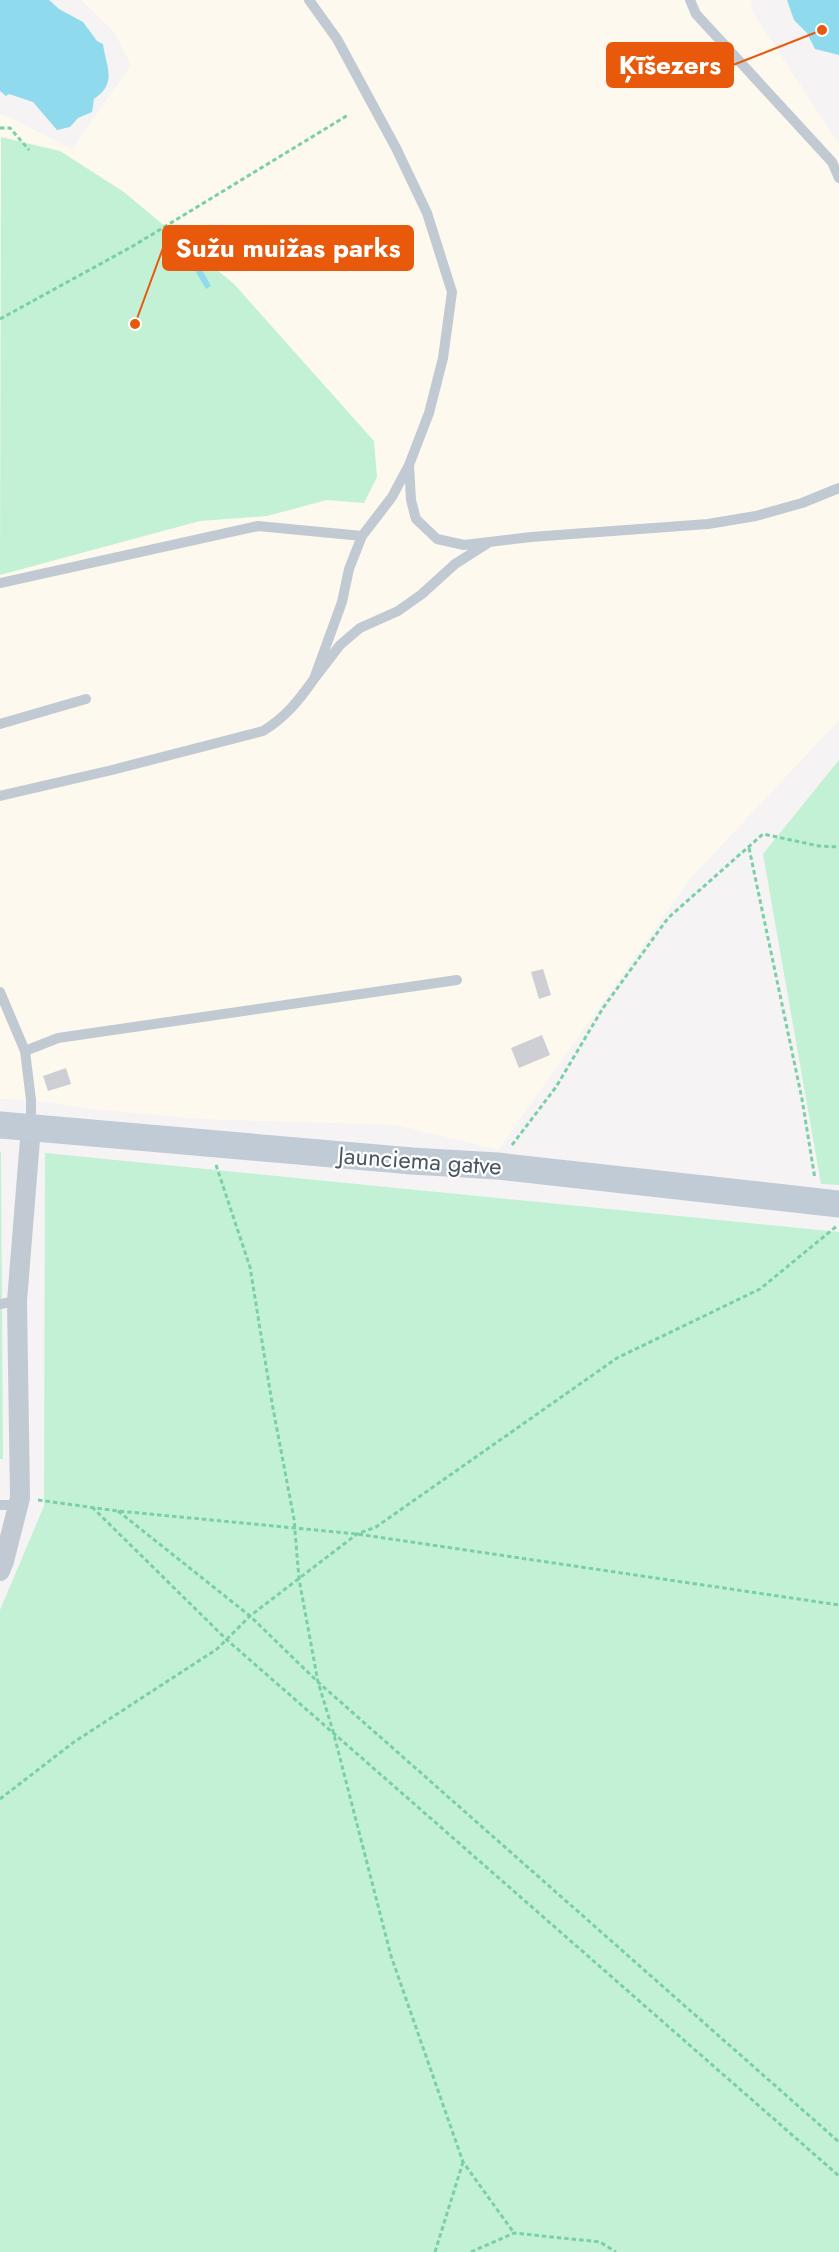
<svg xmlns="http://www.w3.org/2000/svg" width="839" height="2252" viewBox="0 0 839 2252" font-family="Jost,sans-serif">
	<rect width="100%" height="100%" fill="#f5f3f3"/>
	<path fill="#fdf9ef" d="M81 0H751L753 13 839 144V720L690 879 498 1150 397 1125 200 1119 91 1109 31 1100 0 1099V114L7 116 72 149 131 65 114 32Z"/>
	<path fill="#c3f1d5" d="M1 137 60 151 124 192 234 284 374 441 377 477 364 503 327 500 267 516 200 521 0 575Z
		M839 760V1185L821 1184 763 854Z
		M0 1152H1L3 1459H0Z
		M45 1153 839 1232V2252H0V1610L44 1506Z"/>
	<path fill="#90daee" d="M0 0H49L59 9 83 22 97 41 103 44C106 67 118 82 94 99L92 112 78 118 70 127 57 130 33 102 9 94 6 96 0 91Z
		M787 0H839V55L815 49 807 33 794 20Z
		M177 229 185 245 189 246 211 286 206 289 172 232Z"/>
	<path fill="#cdcfd5" d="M543 969 551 995 539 999 531 972Z
		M542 1035 550 1055 519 1068 511 1048Z
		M66 1068 71 1084 48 1091 43 1076Z"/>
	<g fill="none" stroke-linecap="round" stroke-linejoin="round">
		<path stroke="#7ad0a6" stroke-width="3" stroke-dasharray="4.5 3" stroke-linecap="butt" d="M0 128H10L29 150
			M0 319 133 246 348 115
			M749 848 802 1099 815 1179
			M512 1145 556 1087 603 1008 668 918 763 834 819 846 839 847
			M216 1165 250 1267 272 1403 294 1519 299 1579 318 1682 333 1731 391 1956 463 2162 514 2233
			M38 1500 118 1511 357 1534 839 1605
			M92 1507 226 1639 839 2176
			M118 1511 250 1616 318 1682 839 2142
			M0 1799 74 1742 217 1649 250 1616 357 1534 376 1527 617 1358 760 1289 838 1225
			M435 2252 463 2162
			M471 2252 514 2233 600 2242 616 2252"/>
		<path stroke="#c1cad2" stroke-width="10" d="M309 0 337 39 396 148 427 213 452 292 443 358 429 413 409 465
			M690 0 696 14 832 162 839 178
			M488 543 455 564 422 594 398 611 360 628 340 645 314 679 342 602 349 569 362 536 392 497 409 465 411 500 416 519 437 539 464 545 531 537 708 524 756 516 802 503 839 488
			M0 583 258 526 362 536
			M0 724 86 699
			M0 796 112 770 263 731C286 717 299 700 314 679
			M0 992 25 1051 31 1100V1127
			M25 1051 58 1038 457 980
			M0 1304 17 1301
			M0 1505H18"/>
		<path stroke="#c1cad2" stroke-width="20" d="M0 1571 4 1561 20 1498 17 1301 31 1127"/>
		<path stroke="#c1cbd6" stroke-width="27" d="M0 1125 412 1161 497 1166 839 1204"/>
	</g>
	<g text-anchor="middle" stroke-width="4.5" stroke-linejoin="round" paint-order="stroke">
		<g font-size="24" fill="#4a5661" stroke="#fff">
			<text transform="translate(420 1161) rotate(4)" y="8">Jaunciema gatve</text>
		</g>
	</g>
	<path fill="none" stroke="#e8590c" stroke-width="2" d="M822 30L733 65M135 324L163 248"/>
	<g fill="#e8590c" stroke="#fff" stroke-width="2">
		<circle cx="822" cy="30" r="6"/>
		<circle cx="135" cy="324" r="6"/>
	</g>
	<g fill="#e8590c" stroke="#e8590c" stroke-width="2">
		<rect x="607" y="43" width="126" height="44" rx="6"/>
		<rect x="163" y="226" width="250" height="44" rx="6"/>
	</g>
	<g font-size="26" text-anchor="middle" font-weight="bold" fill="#fff">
		<text x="670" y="74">Ķīšezers</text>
		<text x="288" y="257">Sužu muižas parks</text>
	</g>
</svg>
